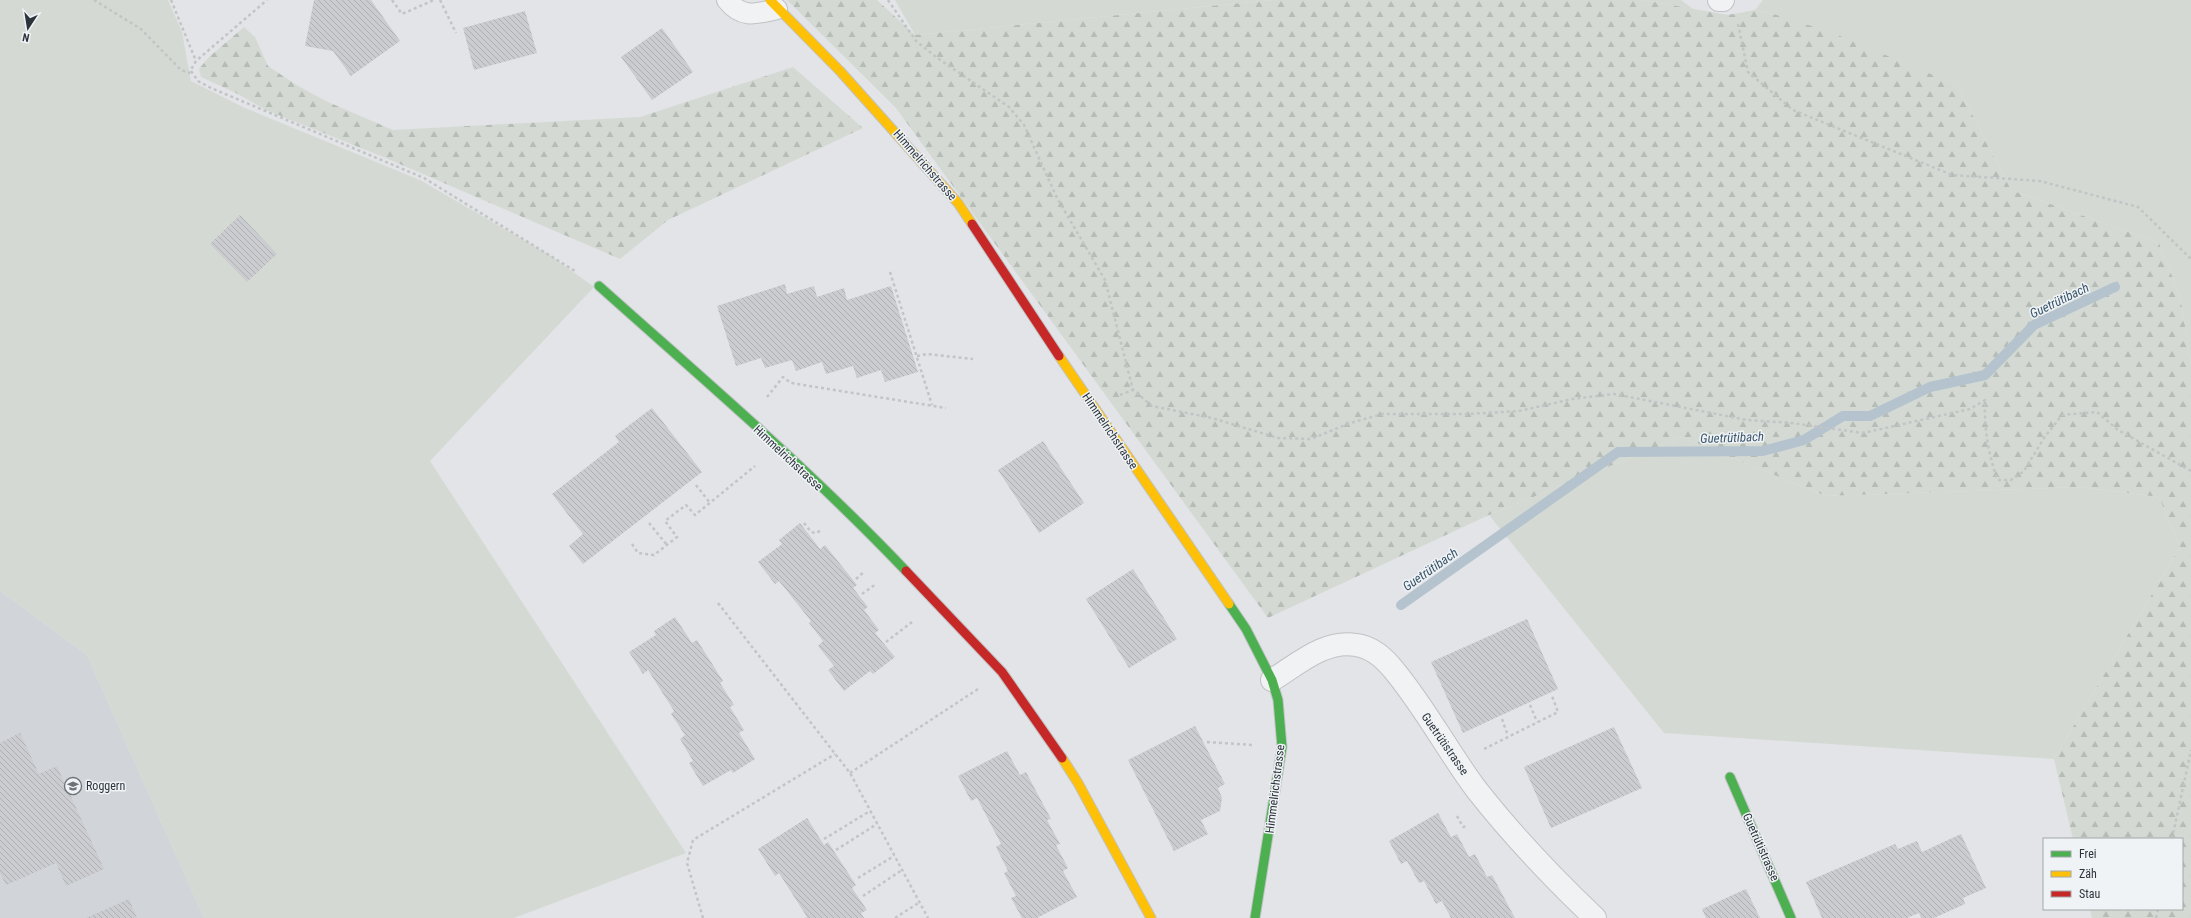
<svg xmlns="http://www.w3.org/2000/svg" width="2191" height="918" viewBox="0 0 2191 918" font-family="'Roboto Condensed',sans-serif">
	<defs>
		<pattern id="forest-firs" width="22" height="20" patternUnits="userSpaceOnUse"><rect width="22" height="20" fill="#d4dad3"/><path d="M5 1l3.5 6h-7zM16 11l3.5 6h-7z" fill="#b6bcb6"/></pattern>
		<pattern id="building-back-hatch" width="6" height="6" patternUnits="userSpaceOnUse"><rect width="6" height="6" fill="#cacccf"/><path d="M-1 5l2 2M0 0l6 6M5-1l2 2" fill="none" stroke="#aeb0b3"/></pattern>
	</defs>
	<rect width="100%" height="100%" fill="#e2e4e7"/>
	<path fill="#d1d4d9" d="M0 591 87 655 204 918H0Z"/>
	<path fill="#d4dad3" d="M0 0H168L182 32 191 81 245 108 420 180 551 256 594 287 430 461 686 853 514 918H204L87 655 0 591Z
		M895 0H1272L915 35Z
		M1643 0H1681L1693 9Z
		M1763 0H2191V363L2180 296 2159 243 2011 190 1957 85 1777 15 1755 10Z
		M1682 437 1826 496 2081 487 2159 497 2180 547 2054 759 1664 733 1489 515Z"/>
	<path fill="url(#forest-firs)" d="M787 0H877L915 35 1272 0H1643L1728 15 1755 10 1777 15 1833 33 1957 85 2011 190 2159 243 2180 296 2191 363V918H2092L2090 909H2182V839H2073L2054 759 2180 547 2159 497 2081 487 1826 496 1682 437 1489 515 1268 618 896 108Z
		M244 27 255 37 268 66 298 86 328 102 393 130 640 117 793 67 863 128 668 220 620 259 381 156 266 110 236 93 201 77 199 69 208 58Z"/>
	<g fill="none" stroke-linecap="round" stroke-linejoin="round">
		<path stroke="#b4c3ce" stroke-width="10" d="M1401 605 1618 452 1763 451 1804 440 1843 416H1870L1930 387 1985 375 2034 325 2115 287"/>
	</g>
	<path fill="url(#building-back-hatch)" d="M314 0H371L400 41 351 76 333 51 305 46Z
		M525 11 537 53 474 70 463 28Z
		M662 28 693 72 652 100 621 57Z
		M240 215 277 254 247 282 210 244Z
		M785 284 787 294 814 286 817 297 844 288 847 300 891 286 918 372 885 382 881 370 857 378 853 366 826 374 822 362 796 371 792 360 765 368 761 358 736 366 717 306Z
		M652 408 702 472 583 564 569 546 583 534 552 494 619 442 615 436Z
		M1043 441 1084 503 1039 533 998 470Z
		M800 523 820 549 825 545 857 585 853 588 868 607 864 610 879 630 875 633 895 657 873 674 870 671 844 691 828 670 834 666 818 646 823 641 809 623 811 621 779 581 775 584 758 562 782 544 779 540Z
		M1133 569 1177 639 1129 668 1086 599Z
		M675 617 692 643 697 640 723 681 720 683 734 705 730 707 744 730 739 733 755 759 733 773 731 770 703 786 689 763 693 761 680 739 685 735 671 714 674 711 648 670 643 674 629 652 656 635 654 631Z
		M1527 619 1558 689 1463 733 1431 662Z
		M1195 726 1225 784 1218 788 1222 798 1220 811 1201 820 1208 834 1174 851 1128 760Z
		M1614 727 1642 788 1551 828 1524 767Z
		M20 733 39 774 57 766 104 869 66 886 56 863 6 885 0 873V743Z
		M1007 751 1020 775 1026 772 1051 819 1047 820 1060 844 1056 845 1068 868 1063 871 1077 897 1037 918H1022L1011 898 1016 896 1004 873 1008 871 996 847 1001 844 977 798 971 801 958 776Z
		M1438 813 1451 837 1457 834 1469 857 1475 854 1487 877 1492 875 1515 918H1451L1442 901 1436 904 1424 881 1419 883 1407 861 1401 864 1389 841Z
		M807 818 824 845 828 842 856 885 852 888 867 910 861 913 864 918H804L807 917 779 873 775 876 758 849Z
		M1961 834 1986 888 1963 898 1965 904 1934 918H1921L1919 913 1907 918H1822L1806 882 1895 844 1898 849 1917 841 1922 852Z
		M1746 889 1760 918H1706L1702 909Z
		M129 899 137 918H86Z"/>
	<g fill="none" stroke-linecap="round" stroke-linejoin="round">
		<g stroke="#c0c2c5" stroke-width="22">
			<path id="lane" d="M727 0C742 19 756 14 777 9"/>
		</g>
		<g stroke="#c0c2c5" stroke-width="24">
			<path id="street" d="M1719 0H1723
				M1272 680C1297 665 1325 639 1356 645 1372 647 1383 657 1393 669 1424 706 1447 750 1476 789 1512 835 1553 878 1595 918"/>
		</g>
		<g stroke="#c0c2c5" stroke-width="11">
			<path id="fast" d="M599 286C703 379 810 470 906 571
				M1229 604 1246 629 1272 680 1278 700 1282 747 1255 918
				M1730 777 1791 918"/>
		</g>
		<g stroke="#c0c2c5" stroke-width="11">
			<path id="slow" d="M770 0 840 71 958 203 972 224
				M1059 356 1229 604
				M1062 758 1078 783 1151 918"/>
		</g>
		<g stroke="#c0c2c5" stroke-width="11">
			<path id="jam" d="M972 224 1059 356
				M906 571 1002 672 1062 758"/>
		</g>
		<path stroke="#c3c4c6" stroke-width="2.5" stroke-dasharray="3 3" stroke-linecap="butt" d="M94 0 141 29 181 70 189 73 196 61 267 0
			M171 0 196 61
			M392 0 402 14 434 0
			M440 0 456 33
			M888 0 916 41 936 57 1009 107 1024 125 1057 198 1105 280 1133 390 1152 406 1212 418 1278 438 1311 439 1350 423 1383 414H1468L1519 411 1572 399 1614 394 1747 420 1792 423 1863 433 1970 409 1985 400C1984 425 1988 456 1998 480H2011L2024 471 2044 438 2062 415 2097 412 2118 430 2191 471
			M1738 24 1748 72 1793 110 1952 175 2040 181 2138 207 2191 259
			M191 71 198 81 211 88 424 178 575 271
			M890 272 932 405
			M917 356 927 354 973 359
			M1120 395 1133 390
			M767 397 783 377 791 383 946 408
			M696 485 710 503
			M649 523 667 545
			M804 523 811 532 816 533 822 530
			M632 544 638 553 654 555 677 537 665 521 686 505 695 515 755 466
			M856 579 865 571
			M862 594 876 584
			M718 603 850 773 928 918
			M886 642 912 622
			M1530 705 1537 722
			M1502 719 1508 736
			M1207 742 1253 745
			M1484 749 1558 712 1552 696
			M850 773 978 689
			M1457 816 1463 827 1467 826
			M824 839 870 811
			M2172 839 2191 750
			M836 850 877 824
			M858 878 894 856
			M863 896 902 870
			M703 918 687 863 693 840 835 754
			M895 918 920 902
			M2156 918 2158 909"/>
		<use href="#lane" stroke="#f1f2f3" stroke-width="20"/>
		<use href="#street" stroke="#f1f2f3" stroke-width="22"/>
		<use href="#fast" stroke="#4caf50" stroke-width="9"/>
		<use href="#slow" stroke="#ffc107" stroke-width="9"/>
		<use href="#jam" stroke="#c62828" stroke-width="9"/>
	</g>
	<defs>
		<g id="school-ring" transform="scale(0.9)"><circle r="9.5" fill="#f0f3f5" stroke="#6b7278" stroke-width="1.5"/><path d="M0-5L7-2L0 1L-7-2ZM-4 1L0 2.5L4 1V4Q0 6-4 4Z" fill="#6b7278"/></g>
	</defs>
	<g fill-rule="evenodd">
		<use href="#school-ring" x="73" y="786"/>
	</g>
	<g text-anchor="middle" stroke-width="3" stroke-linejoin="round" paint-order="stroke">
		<g font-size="12" fill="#2b343d" stroke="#f0f3f5">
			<text transform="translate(925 165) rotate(49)" y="4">Himmelrichstrasse</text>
			<text transform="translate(1110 431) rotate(56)" y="4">Himmelrichstrasse</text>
			<text transform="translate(788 458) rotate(43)" y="4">Himmelrichstrasse</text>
			<text transform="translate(1445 744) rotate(55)" y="4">Guetrütistrasse</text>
			<text transform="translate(1275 789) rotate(-83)" y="4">Himmelrichstrasse</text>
			<text transform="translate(1761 847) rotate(66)" y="4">Guetrütistrasse</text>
		</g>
		<g font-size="12" fill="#2b343d" stroke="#f0f3f5" text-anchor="start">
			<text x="86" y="790">Roggern</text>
		</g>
		<g font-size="13" font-style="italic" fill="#3a566c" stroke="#f0f3f5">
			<text transform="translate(2059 300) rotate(-26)" y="5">Guetrütibach</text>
			<text transform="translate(1732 437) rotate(-2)" y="5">Guetrütibach</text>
			<text transform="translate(1430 569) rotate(-35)" y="5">Guetrütibach</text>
		</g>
	</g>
	<rect x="2043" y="838" width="140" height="72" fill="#f0f3f5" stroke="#a1a7ab"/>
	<rect x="2051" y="851" width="20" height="6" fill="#4caf50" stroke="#a1a7ab"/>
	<text x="2079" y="858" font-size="12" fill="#2b343d">Frei</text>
	<rect x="2051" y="871" width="20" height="6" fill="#ffc107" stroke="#a1a7ab"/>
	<text x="2079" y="878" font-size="12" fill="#2b343d">Zäh</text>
	<rect x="2051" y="891" width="20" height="6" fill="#c62828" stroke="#a1a7ab"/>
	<text x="2079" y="898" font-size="12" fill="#2b343d">Stau</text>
	<g transform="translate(28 28) rotate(192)" stroke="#f0f3f5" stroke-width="3" paint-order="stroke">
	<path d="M0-3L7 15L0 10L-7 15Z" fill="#2b343d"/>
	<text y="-6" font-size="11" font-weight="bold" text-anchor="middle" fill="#2b343d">N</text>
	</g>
</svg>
